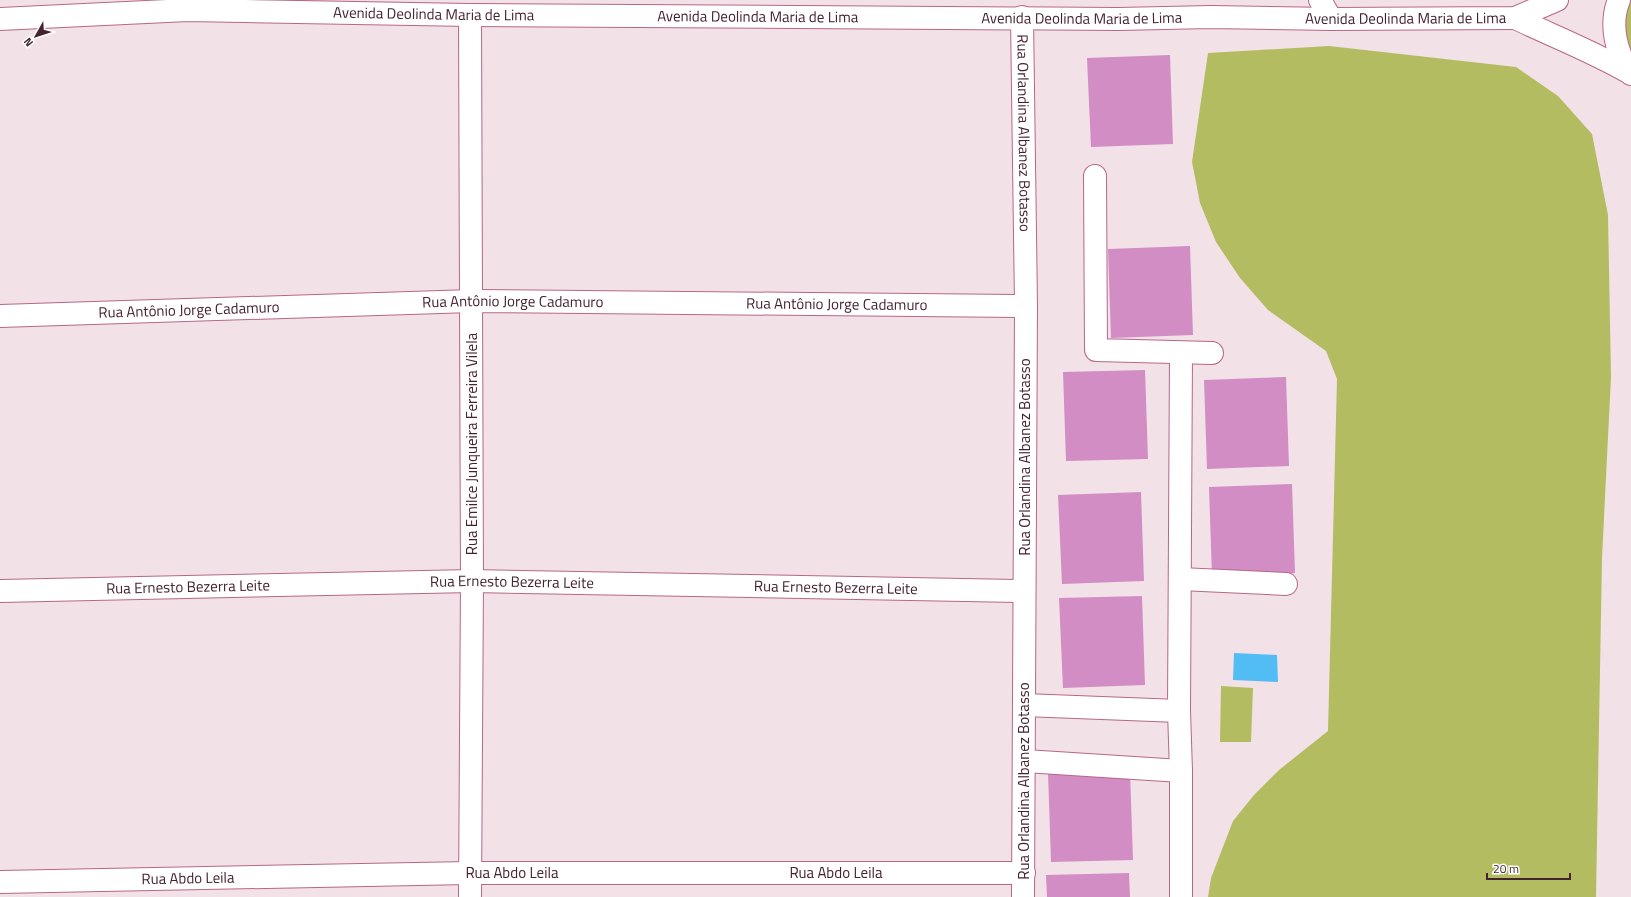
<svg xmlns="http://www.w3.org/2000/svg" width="1631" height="897" viewBox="0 0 1631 897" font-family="'Titillium Web',sans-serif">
	<rect width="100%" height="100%" fill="#f3e1e8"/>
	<path fill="#b3bc60" d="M1627 0H1631V59L1622 34Z
		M1329 46 1516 67 1558 96 1592 134 1608 215 1611 377 1602 558 1596 897H1208L1211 878 1233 821 1254 795 1279 770 1328 731 1337 379 1326 351 1268 310 1240 278 1216 242 1200 203 1192 162 1208 53Z
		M1221 686 1253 688 1251 742H1220Z"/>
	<path fill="#51bdf4" d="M1234 653 1277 655 1278 682 1233 680Z"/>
	<path fill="#d18dc4" d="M1170 55 1173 144 1091 147 1087 58Z
		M1190 246 1193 335 1111 338 1108 249Z
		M1145 370 1148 459 1066 461 1063 372Z
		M1286 377 1289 466 1207 469 1204 380Z
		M1292 484 1295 573 1212 576 1209 487Z
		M1141 492 1144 581 1062 584 1058 495Z
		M1142 596 1145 685 1063 688 1059 598Z
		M1130 771 1133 860 1051 862 1048 773Z
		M1129 873 1130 897H1047L1046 875Z"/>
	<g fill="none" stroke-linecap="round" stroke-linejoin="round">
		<g stroke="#b66788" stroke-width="24">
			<g id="minor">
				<path d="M1320 0 1331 19"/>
				<path d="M1619 0C1609 24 1616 54 1631 74"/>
				<path id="s1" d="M1022 17 1026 306 1023 897"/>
				<path d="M1515 18C1553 36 1594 52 1630 73"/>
				<path id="s2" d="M0 19 188 10 470 15 1118 19 1211 17 1331 19 1515 18 1557 0"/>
				<path d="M1095 176 1096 350 1212 353"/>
				<path id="s3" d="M0 316 472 301 1026 306"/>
				<path d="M1180 579 1286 584"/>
				<path id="s4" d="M0 591 472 581 1023 591"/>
				<path d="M1024 705 1179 711"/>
				<path d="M1025 761 1181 771"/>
				<path id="s5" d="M0 882 469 873H1024"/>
				<path d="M470 897 472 581 470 15"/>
				<path d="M1181 897V771L1179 711 1181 353"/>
			</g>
		</g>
		<use href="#minor" stroke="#fff" stroke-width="22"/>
	</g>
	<g text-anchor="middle" stroke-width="3" stroke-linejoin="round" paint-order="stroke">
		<g font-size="15" fill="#442230" stroke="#fff">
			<text dy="5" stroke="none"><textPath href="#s2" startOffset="434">Avenida Deolinda Maria de Lima</textPath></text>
			<text dy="5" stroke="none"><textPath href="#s2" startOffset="758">Avenida Deolinda Maria de Lima</textPath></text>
			<text dy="5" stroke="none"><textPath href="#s2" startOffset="1082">Avenida Deolinda Maria de Lima</textPath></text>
			<text dy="5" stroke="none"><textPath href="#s2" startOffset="1406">Avenida Deolinda Maria de Lima</textPath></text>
			<text dy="5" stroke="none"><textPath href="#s1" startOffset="116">Rua Orlandina Albanez Botasso</textPath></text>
			<text dy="5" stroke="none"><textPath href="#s3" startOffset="513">Rua Antônio Jorge Cadamuro</textPath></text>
			<text dy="5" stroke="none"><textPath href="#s3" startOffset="837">Rua Antônio Jorge Cadamuro</textPath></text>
			<text dy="5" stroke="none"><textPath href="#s3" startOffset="189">Rua Antônio Jorge Cadamuro</textPath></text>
			<text transform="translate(472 444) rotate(-90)" y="5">Rua Emilce Junqueira Ferreira Vilela</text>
			<text transform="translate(1025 457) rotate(-90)" y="5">Rua Orlandina Albanez Botasso</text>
			<text dy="5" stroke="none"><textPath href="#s4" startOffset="512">Rua Ernesto Bezerra Leite</textPath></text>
			<text dy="5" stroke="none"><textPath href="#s4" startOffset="188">Rua Ernesto Bezerra Leite</textPath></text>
			<text dy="5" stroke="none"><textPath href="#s4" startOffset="836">Rua Ernesto Bezerra Leite</textPath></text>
			<text transform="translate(1024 781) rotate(-90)" y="5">Rua Orlandina Albanez Botasso</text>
			<text dy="5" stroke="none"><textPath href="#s5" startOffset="512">Rua Abdo Leila</textPath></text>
			<text dy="5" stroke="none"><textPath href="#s5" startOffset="836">Rua Abdo Leila</textPath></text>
			<text dy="5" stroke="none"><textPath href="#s5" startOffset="188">Rua Abdo Leila</textPath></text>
		</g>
	</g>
	<g transform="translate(36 36) rotate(231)" stroke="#ffffff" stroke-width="3" paint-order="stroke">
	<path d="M0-3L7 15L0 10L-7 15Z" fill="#442230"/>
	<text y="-6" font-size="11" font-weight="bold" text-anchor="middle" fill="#442230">N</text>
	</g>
	<path d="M1487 873v6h83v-6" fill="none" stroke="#442230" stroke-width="2"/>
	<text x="1493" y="873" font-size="12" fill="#442230" stroke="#ffffff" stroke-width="3" paint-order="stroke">20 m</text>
</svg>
